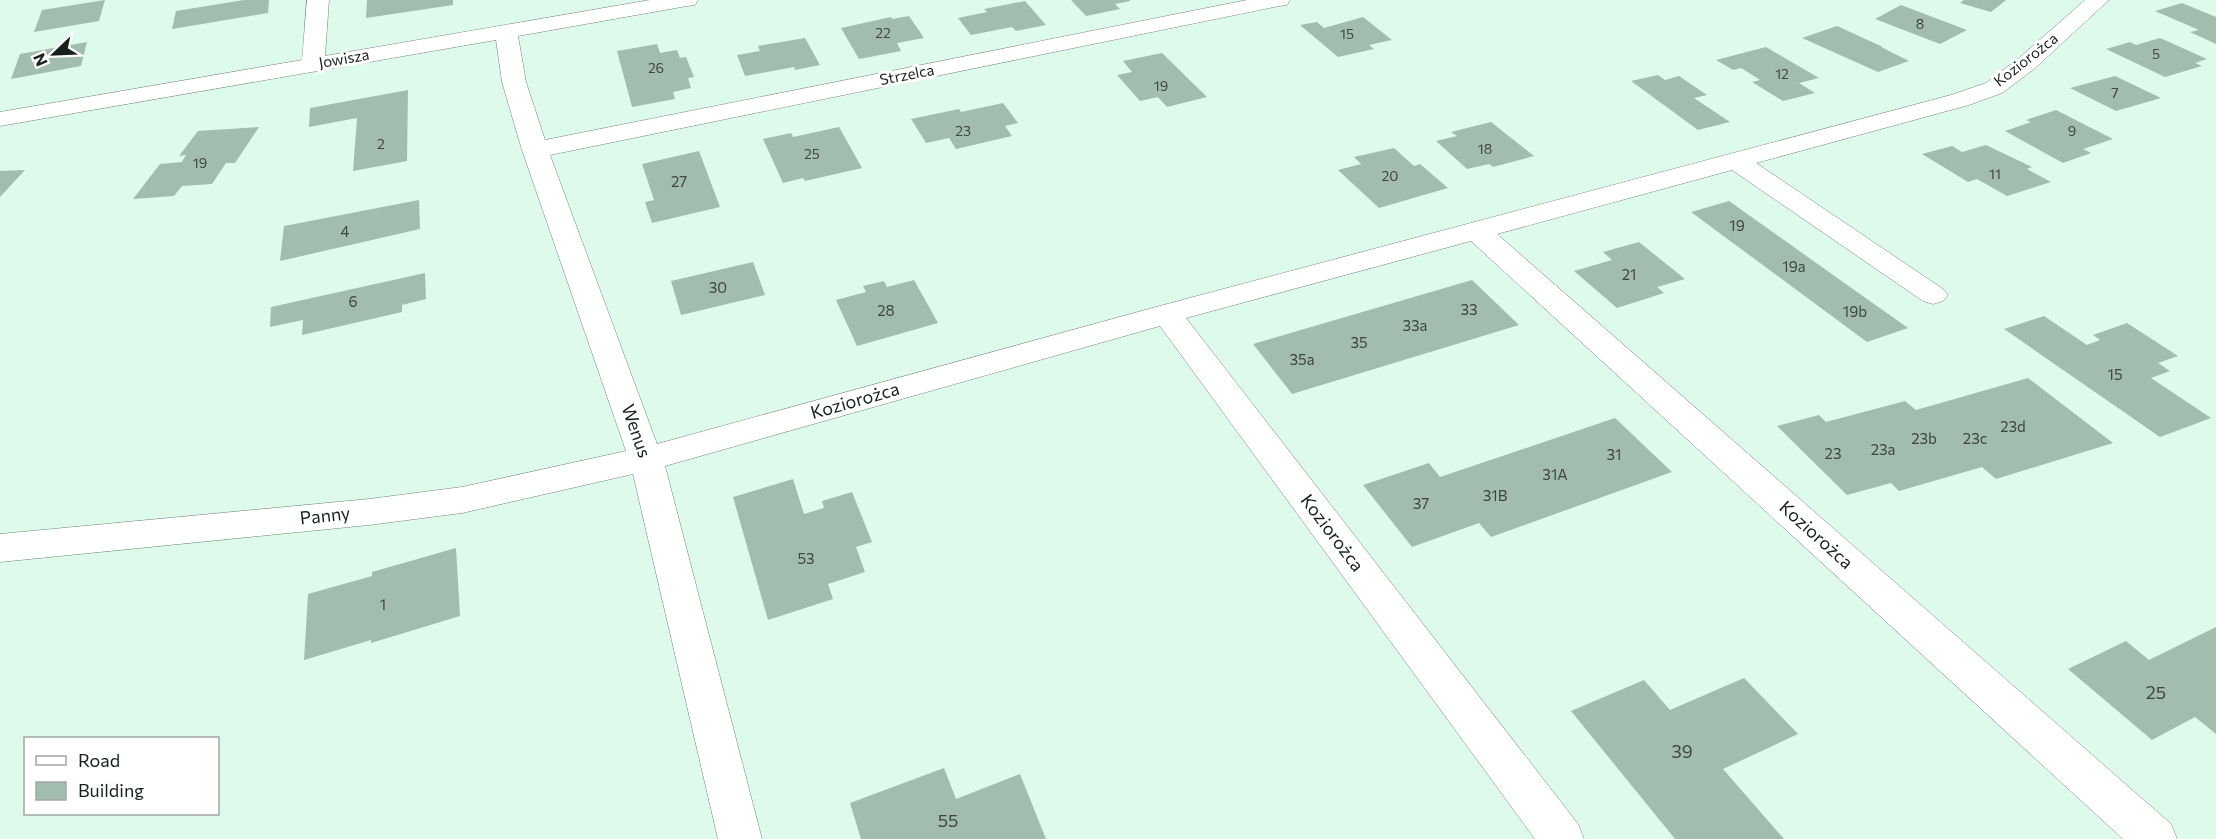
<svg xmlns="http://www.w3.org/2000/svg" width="2216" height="839" viewBox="0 0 2216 839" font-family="Commissioner,sans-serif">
	<rect width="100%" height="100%" fill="#defaea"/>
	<path fill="#a2bdae" d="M105 0 99 21 34 32 42 10Z
		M244 0H269L268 13 172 29 176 11Z
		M367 0H453V5L366 18Z
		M1071 0H1130V1L1115 4 1120 9 1086 16Z
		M1964 0H2006L1991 12 1960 3Z
		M1025 1 1046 25 1016 31 1012 27 971 35 958 18 987 12 984 9Z
		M2182 3 2216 17V44L2190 32 2199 30 2155 11Z
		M1901 5 1967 30 1940 44 1875 19Z
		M909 16 924 38 897 43 901 51 859 59 841 28 891 17 892 19Z
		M1363 17 1392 40 1369 45 1374 49 1338 57 1300 25 1317 22 1324 28Z
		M1837 26 1883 47H1881L1909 61 1878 72 1802 38Z
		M805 38 820 65 795 70 794 67 745 76 737 55 760 51 758 46Z
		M2160 38 2207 59 2195 63 2202 66 2165 77 2106 49 2130 42 2136 45Z
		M87 42 81 66 11 79 20 54Z
		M657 44 660 53 677 50 680 58 686 57 694 77 688 78 691 88 673 92 675 99 632 107 617 51Z
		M1766 47 1819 78 1799 83 1815 93 1783 101 1752 82 1760 80 1741 68 1733 70 1716 60Z
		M1162 53 1207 97 1167 107 1158 97 1140 101 1117 75 1132 72 1123 61Z
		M1658 75 1665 80 1679 76 1707 95 1694 98 1730 122 1698 130 1631 81Z
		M2115 76 2161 98 2116 111 2070 88Z
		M408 90 407 161 353 171 357 118 309 127 310 108Z
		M1003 103 1018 123 1005 126 1012 136 956 149 949 138 926 143 911 119 959 109 961 112Z
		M2056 110 2113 139 2083 149 2091 153 2063 163 2005 131 2031 122 2026 120Z
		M1491 122 1534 156 1493 167 1489 164 1467 169 1436 141 1457 136 1451 132Z
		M259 127 235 163H226L212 184 182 186 174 196 133 199 160 164 182 162 186 155 179 156 198 131Z
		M839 127 862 168 805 181 803 178 783 183 763 139 791 133 793 137Z
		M1986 145 2032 167 2027 169 2051 182 2007 196 1977 179 1968 182 1922 154 1952 146 1962 152Z
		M1394 148 1414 166 1420 164 1448 188 1379 208 1338 170 1361 164 1354 157Z
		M699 151 720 207 652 223 645 202 654 200 642 164Z
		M25 170 0 197V171Z
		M419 200 420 229 280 261 284 226Z
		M1729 201 1843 282 1908 328 1867 342 1691 212Z
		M1639 242 1685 279 1657 287 1664 293 1617 308 1574 271 1612 260 1603 252Z
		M753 262 765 295 681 315 671 281Z
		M425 273 426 299 402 305V312L302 335 303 320 270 327 271 307Z
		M914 280 938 323 857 346 836 300 866 292 863 286 884 281 887 287Z
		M1472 280 1519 325 1292 394 1253 344Z
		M2044 316 2087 345 2100 340 2093 335 2127 323 2178 356 2158 363 2170 371 2151 378 2211 418 2160 437 2004 329Z
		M2028 378 2113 443 1996 479 1982 467 1899 491 1891 483 1847 495 1777 426 1819 415 1826 422 1905 401 1916 410Z
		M1615 418 1672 472 1491 537 1479 523 1412 547 1363 485 1429 463 1440 477Z
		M793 479 804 514 824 508 822 501 852 492 872 542 856 547 865 572 828 584 833 599 768 620 733 497Z
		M456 548 460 616 371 643V640L304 660 308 594 372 576V572Z
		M2216 627V734L2195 717 2152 740 2068 669 2126 641 2149 660Z
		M1744 678 1798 734 1723 769 1784 839H1675L1571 711 1644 680 1670 710Z
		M944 768 956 799 1020 774 1046 839H861L850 803Z"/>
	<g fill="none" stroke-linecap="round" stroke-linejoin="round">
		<g stroke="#6f887a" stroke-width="1">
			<path id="minor" d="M307 0H329L325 56 650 0H698L695 5 687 6 518 36 526 82 545 140 1247 0H1290L1287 5 1279 6 550 155 657 444 1156 307 1951 95 1986 83 2018 59 2085 0H2109L2034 69 2002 93 1969 105 1756 163 1943 289 1948 295 1943 301 1933 304 1923 301 1732 170 1497 234 2171 824 2177 839H2123L1471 241 1186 318 1578 824 1584 839H1535L1160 326 665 466 762 839H718L633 474 462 513 369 525 0 562V534L369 499 462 487 626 451 522 150 502 82 496 40 0 126V112L302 60Z"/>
		</g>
		<use href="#minor" fill="#fff" fill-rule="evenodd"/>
	</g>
	<g text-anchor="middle" stroke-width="6" stroke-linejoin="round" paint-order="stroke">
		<g font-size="14" fill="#3a4840">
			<text x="1920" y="29">8</text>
			<text x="883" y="38">22</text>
			<text x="1347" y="39">15</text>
			<text x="2156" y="59">5</text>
			<text x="656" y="73">26</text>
			<text x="1782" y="79">12</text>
			<text x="1161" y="91">19</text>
			<text x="2115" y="98">7</text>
			<text x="963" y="136">23</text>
			<text x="2072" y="136">9</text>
			<text x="381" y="149">2</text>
			<text x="1485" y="154">18</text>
			<text x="812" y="159">25</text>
			<text x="200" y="168">19</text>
			<text x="1995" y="179">11</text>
			<text x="1390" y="181">20</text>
		</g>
		<g font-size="15" fill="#17211c" stroke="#fff">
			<text transform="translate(344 59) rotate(-10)" y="5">Jowisza</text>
			<text transform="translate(2026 60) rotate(-38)" y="5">Koziorożca</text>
			<text transform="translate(907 75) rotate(-11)" y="5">Strzelca</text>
		</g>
		<g font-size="15" fill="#3a4840">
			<text x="679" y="187">27</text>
			<text x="1737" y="231">19</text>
			<text x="345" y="237">4</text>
			<text x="1794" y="272">19a</text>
			<text x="1629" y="280">21</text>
			<text x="718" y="293">30</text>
			<text x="353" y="307">6</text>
			<text x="1469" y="315">33</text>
			<text x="886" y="316">28</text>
			<text x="1855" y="317">19b</text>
			<text x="1415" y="331">33a</text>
			<text x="1359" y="348">35</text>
			<text x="1302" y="365">35a</text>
			<text x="2115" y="380">15</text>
			<text x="2013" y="432">23d</text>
			<text x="1924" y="444">23b</text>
			<text x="1975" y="444">23c</text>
			<text x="1883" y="455">23a</text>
			<text x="1833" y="459">23</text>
			<text x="1614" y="460">31</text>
			<text x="1555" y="480">31A</text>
			<text x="1495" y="501">31B</text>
			<text x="1421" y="509">37</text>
			<text x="806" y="564">53</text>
			<text x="383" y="610">1</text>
		</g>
		<g font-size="18" fill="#17211c" stroke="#fff">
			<text transform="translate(855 401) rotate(-16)" y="6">Koziorożca</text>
			<text transform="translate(636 431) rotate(71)" y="6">Wenus</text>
			<text transform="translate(325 516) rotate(-6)" y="6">Panny</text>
			<text transform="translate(1332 533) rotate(53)" y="6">Koziorożca</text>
			<text transform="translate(1816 535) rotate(42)" y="6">Koziorożca</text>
		</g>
		<g font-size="18" fill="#3a4840">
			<text x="2156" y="699">25</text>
			<text x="1682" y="758">39</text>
			<text x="948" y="827">55</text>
		</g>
	</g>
	<rect x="24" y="737" width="195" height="78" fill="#ffffff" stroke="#a2a6a4" stroke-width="1.5"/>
	<rect x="36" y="756" width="30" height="9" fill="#ffffff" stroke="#a2a6a4" stroke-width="1.5"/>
	<text x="78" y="767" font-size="18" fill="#17211c">Road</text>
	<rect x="36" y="782" width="30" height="18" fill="#a2bdae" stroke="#a2a6a4" stroke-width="1.5"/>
	<text x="78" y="797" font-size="18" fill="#17211c">Building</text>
	<g transform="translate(54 54) rotate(247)" stroke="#ffffff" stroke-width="4.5" paint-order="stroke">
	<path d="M0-4.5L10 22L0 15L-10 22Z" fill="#17211c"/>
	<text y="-9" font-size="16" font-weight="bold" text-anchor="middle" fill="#17211c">N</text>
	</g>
</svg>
